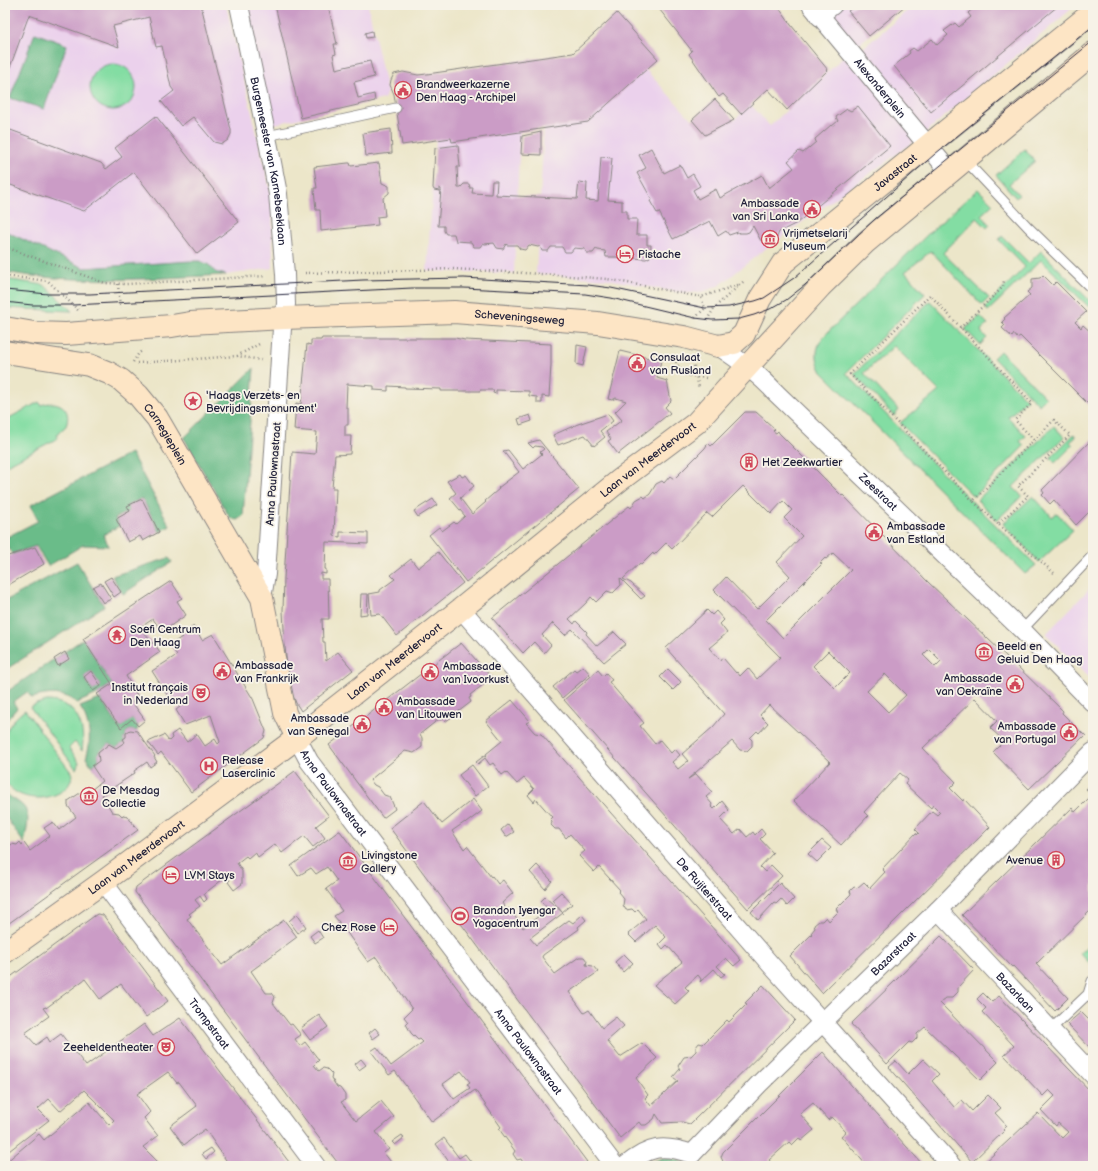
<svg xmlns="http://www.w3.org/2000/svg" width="1098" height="1171" viewBox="0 0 1098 1171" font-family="'Balsamiq Sans',sans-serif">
	<rect width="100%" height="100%" fill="#f7f3e8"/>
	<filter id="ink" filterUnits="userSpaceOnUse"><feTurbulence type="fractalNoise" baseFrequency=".025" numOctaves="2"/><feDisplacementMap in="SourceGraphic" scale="8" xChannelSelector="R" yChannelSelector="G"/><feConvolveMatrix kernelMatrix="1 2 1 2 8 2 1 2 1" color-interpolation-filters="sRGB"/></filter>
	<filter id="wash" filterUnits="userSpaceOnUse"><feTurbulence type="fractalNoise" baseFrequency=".012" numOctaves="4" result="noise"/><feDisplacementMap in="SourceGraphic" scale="16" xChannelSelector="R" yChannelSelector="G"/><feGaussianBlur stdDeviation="0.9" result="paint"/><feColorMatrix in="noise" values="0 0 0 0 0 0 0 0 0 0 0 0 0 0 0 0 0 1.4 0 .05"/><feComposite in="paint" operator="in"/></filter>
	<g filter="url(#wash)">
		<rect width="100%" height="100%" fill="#ece6c9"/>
		<path fill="#ebd1ec" d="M5 5H226L272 197 273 268 226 275 129 280 111 279 5 244Z
			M242 5H368L387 92 384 99 270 125Z
			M833 5H906L849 52 852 57 914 5H1076L919 138 765 249 720 285 705 291 690 293 670 291 607 279 536 274 544 129 588 122 646 70 692 120 715 99 734 120 751 105 770 126 849 52 819 16Z
			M520 132 514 273 427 271 436 140 451 138 452 142Z
			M1093 585V681L1046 634Z"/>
		<path fill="#83dda3" stroke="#52806f" d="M90 87a23 23 0 1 1 46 0a23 23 0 1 1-46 0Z
			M1025 149 1035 161 1009 184 1019 195 1016 198 996 175Z
			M978 189 993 204 981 215 990 225 987 228 977 218 943 253 989 298 982 305 931 251 905 272 925 294 846 373 937 467 1036 565 1025 574 822 372C815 359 815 349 823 337L930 232Z
			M1002 236 1029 263 1041 251 1092 303 1089 307 1041 260 988 311 985 307 1025 267 999 240Z
			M5 279 44 285 72 311 5 308Z
			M930 301 1027 400 1008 417 1026 436 1020 441 1024 446 974 497 900 423 939 391 894 346 864 373 899 410 894 416 854 374Z
			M980 316 988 324 981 330 982 333 987 338 980 345 965 329Z
			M1000 351 1046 398 1039 405 993 358Z
			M39 402 41 405C57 399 73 407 66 426L56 435 58 438 5 466V420Z
			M1054 426 1064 437 1013 487 1022 496 997 520 977 500Z
			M1074 434 1076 437 1070 442 1073 445 1055 463 1050 458Z
			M1033 496 1052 517 1057 513 1073 530 1039 562 1003 524Z
			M47 701C76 701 86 726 82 751L75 742 69 748 79 762 76 769 30 707 36 704Z
			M25 710 73 775C71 779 70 785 66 788 51 802 20 802 7 784 4 780 4 738 6 733 9 724 18 715 25 710Z
			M1093 940V967L1080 953Z"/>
		<path fill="#6abc89" stroke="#466f62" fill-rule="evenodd" d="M35 33 67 45 44 109 10 98Z
			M5 231 84 268 191 261H200L209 265 215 272 226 275C153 278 78 285 5 272Z
			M254 368 243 516 237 520 230 518 184 438Z
			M131 453 170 526 160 532 142 498 127 506 129 511 115 518 119 526 103 535 109 546 83 545 48 566 36 546 12 554 5 541V538L38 521 31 505Z
			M169 558 172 562 123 594 112 576Z
			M77 562 104 606 5 670V601Z
			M83 639 112 684 97 694 77 703C63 692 48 693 32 698L27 692 13 702 17 708 5 722V693ZM91 671 101 686 93 691 84 677Z
			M100 699 120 728 132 719 138 726 137 731 130 730 126 732V737L123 739 125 742 116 748 109 744 98 752 99 761 92 766 86 758C92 740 90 723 80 707Z
			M5 793C11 798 18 801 23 806 32 815 26 832 24 843L5 816Z
			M662 1158C672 1158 680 1159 687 1166H648L650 1163Z"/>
		<g id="blocks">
			<path fill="#cb9cc6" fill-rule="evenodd" d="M5 5H201L231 130V134L228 140 222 144 214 142 193 117 181 126 161 101 174 91 171 87 162 46 156 47 149 17 113 26 119 47 29 15 5 81Z
				M275 5H328L337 44H334L336 54 333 55 336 69 370 61 374 77 354 82 358 98 374 94 375 101 301 118Z
				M656 5H777L791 25 828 70 787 110 768 89 741 114 723 94 719 97 718 96 689 54 692 51Z
				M856 5H906L869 36 848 11Z
				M977 5H1059L931 112 894 66 910 53 909 51 913 48 917 51 932 39 937 45 948 35 944 31 955 23 959 27 971 17 968 13Z
				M617 13 658 59 588 122 452 142 451 138 402 145 394 94 390 85 391 80 394 74 403 72 418 75 427 74 573 53Z
				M372 31 373 37 366 38 365 33Z
				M715 99 734 120 705 135 692 120Z
				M858 106 890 146 797 223 779 232 776 240 769 243 761 241 753 226 749 232 746 233H739L738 232 729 235 726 231 718 236 710 221 673 239 659 212 657 213 650 201 652 200 637 173 646 168 639 155 651 148 664 173 680 165 687 178 693 174 700 186 693 190 698 199 716 189 720 198 762 175 769 188 794 168 788 161 799 151 803 153 816 142 815 139 831 125 832 126 838 121 836 117 847 109 851 111Z
				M156 116 239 222 197 254 134 172 84 211 5 183V128L101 163 106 169 122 157 115 148Z
				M391 129 392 153 366 156 363 133Z
				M541 132V155L521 154 522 136Z
				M1093 135V156L1089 151 1092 143 1088 139Z
				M458 145 460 167H457L458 187H461L464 184H469L470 188H473L472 193 491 194 492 181H497L496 195 577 199 579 182 587 183 586 200 598 201 601 157 612 158 608 200 622 201V211H627V219H637L636 235H647V245H651L650 257 646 259 633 258V260L619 259 618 257H606L605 251 598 250 596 249 593 253H587L585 249 574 248 571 252H565L562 247H551L548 251H542L540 246 538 247 529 245 525 250 520 249 517 245H507L506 244 503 249 497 248 494 243 485 244 483 243 480 247H474L471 242 456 241 454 234H446L444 231V226H438L441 189 439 188V191L434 190 433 188 435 148Z
				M348 163H350L351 166 379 163 382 183 389 186V193L383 198 385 216 377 217 378 225 321 231 320 210H316L314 190V188H317L314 167Z
				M1043 275 1053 285 1056 282 1086 312 1075 322 1081 328 1083 325 1093 334V409L1020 336 1017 338 1014 334 1012 337 1002 328 1005 325 1002 322 1005 319 1004 318 1030 295 1027 292 1032 288V279L1040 278Z
				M322 338H455L465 340 551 344V365L549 397 542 396V403H537V397L529 396V391L496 390V394L493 393 494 390H480V391H441V389L405 388V387L388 386V391L374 390V386L347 384 346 408H348V425H345V436H351L350 454 335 455 332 488H336L334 536 340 537V532L368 533V544L326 542 325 569H326V574L321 573V579H328L329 619H322L323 642H325L326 661 338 652 353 670 301 711 296 703 290 688 288 676 285 647 283 611 284 578 292 452 315 454 317 432 294 430 296 403 301 404 307 344 311 345V340H321Z
				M577 345 587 347 583 366 576 364Z
				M620 351 661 361 657 378 667 381 671 401 665 407 670 413 618 454 608 441 611 439 606 432 622 420 615 412 626 401 616 398 612 400 608 399Z
				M745 412H756L775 429 773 431 776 433 778 431 779 433 842 496 843 495 928 582 1007 657 1005 660 1010 664 1012 661 1063 711 1062 713 1084 735V734L1086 736 1084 738 1083 737 1029 789 993 752 1004 741 990 728 997 721 975 698 923 748 956 782 950 788 963 801 964 799 990 827 822 993 790 956 812 934 811 933 815 928 814 925 819 921H822L826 917 829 921 838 912 836 909 851 894 850 891 854 887 857 888 864 882 870 888 885 872 882 869 916 833 917 835 919 833 915 829 932 811 937 815 940 812 933 805 931 808 905 784 908 780 900 773 864 812 868 816 841 845 794 801 830 762 769 705 760 715 768 723 759 733 757 731 750 738 752 740V746L747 751 740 750 732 741 688 779 696 774 712 792 706 797 712 804 711 806 714 809 722 801 729 810 720 819 734 834 740 829 747 837 753 832 755 835 761 829 765 834 760 839 773 853 760 867 765 872 771 865 782 876 748 909 564 700 598 670 603 676 606 673 612 680 609 682 644 723 640 726 655 744 660 740 671 753 675 749 680 755 672 762 678 769 688 761 682 754 713 727 724 714 666 648 707 610 712 615 716 611 724 620 720 624 727 633 709 648 720 660 723 658 736 673 737 672 740 676 748 668 757 679 780 657 714 590 726 577 757 609 790 576 777 562 802 536 784 518 792 510 783 501 771 514 743 486 712 517 707 513 672 549 666 543 654 555 653 553 641 565 640 563 623 579 631 583 645 596 641 599 620 578 621 585 613 593 607 591 596 602 591 597 586 603 569 619 574 624 576 621 587 632 586 634 597 646 614 632 626 644 604 662 572 629 565 635 553 623 542 635 551 645 544 653 534 642 523 653 492 618 629 506 631 508 636 500 643 496 645 498 650 494 656 484 662 481 664 483 670 476 674 479 705 448 708 443 711 446ZM833 553 851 570 783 638 766 620 822 564 820 563 825 558 826 559ZM929 649 941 661 935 667 923 655ZM828 651 850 673 835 688 813 666ZM885 674 906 695 888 712 867 691Z
				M608 414 613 421 600 431 605 437 594 446 585 435 558 445 553 435 578 424Z
				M530 415 532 421 520 425 518 419Z
				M1093 438V508L1076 525 1054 500 1050 504 1042 495 1044 493 1042 490Z
				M539 440 579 489 466 582 429 535 439 527 442 531 454 522 456 524 465 516 450 498 456 493 447 481 460 474 462 477 466 475 474 486 460 498 472 514 486 502 485 501 499 489 498 488 519 472 503 451 508 450 523 469 542 454 540 452 544 449 542 447 535 446 533 448 528 443Z
				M142 499 159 532 143 541 140 536 128 542 116 519 130 511 127 506Z
				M433 499 437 505 418 517 414 511Z
				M35 547 44 564 5 587V557Z
				M438 552 463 583 397 636 380 614 371 615 369 594 380 592V590L395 579 391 575 411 559 418 568Z
				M111 577 121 592 114 597 104 581Z
				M171 581 182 598 177 601 186 615 162 632 153 619 141 627 152 644 153 642 160 652 126 676 138 697 132 702 145 720 138 726 132 719 121 728 97 694 112 684 83 639Z
				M101 583 111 599 103 603 93 587Z
				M361 594H368L367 614 360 615Z
				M194 626 202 640 213 634 253 699 266 731 264 738 191 792 161 752 158 755 148 742 164 735 169 741 172 738 171 735 178 730 187 742 197 734 205 746 215 739 218 744 220 742 211 715 185 725 176 710 180 707 175 699 171 701 152 671 177 655 170 645 182 637 180 635Z
				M461 643 492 678 470 695 471 697 469 698 471 702 445 722 442 719 440 720 439 719 420 734 422 738V747L414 753 405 751 370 780 374 785 378 787 384 795 390 797 395 809 383 818 329 745Z
				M65 652 69 659 58 666 54 659Z
				M583 666 590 674 562 698 553 687 574 669 576 671Z
				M668 669 681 682 673 690 660 677Z
				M91 671 101 686 93 691 84 677Z
				M512 700 530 721 526 723 535 733 541 734 741 960 734 966 726 958 717 966 725 974 721 977 714 969 700 982 701 979 698 975 685 987 689 991 675 1004 654 985 682 962 667 945 663 949 659 944 666 937 655 925 636 942 628 934 646 919 638 909 635 912 632 909 626 910 623 905 624 899 618 892 620 890 599 867 594 872 579 856 585 851 570 834 566 838 559 829H555L551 825 552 821 550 819 552 817 536 799 534 802 528 795 534 789 524 778 517 784 506 772 502 775 493 763 490 765 485 758 478 764 476 762 484 756 486 757 487 756 486 754 502 741 486 721Z
				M130 730 137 731 155 756 154 757 157 762 150 767 147 762 134 771 135 773 102 795 112 812 119 813 122 816 123 815 127 816 138 830 5 926V854L8 851V847L12 844 17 845 20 842 22 845 24 843 30 851 50 836 44 828 53 822 59 830 76 817 68 806V801L80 793 85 795 102 781 92 766 99 761 98 753 109 744 116 748 125 742 123 739 126 737V733Z
				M472 765 488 786 475 796 459 775Z
				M295 771 329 816 316 826 325 838 313 847 304 836 282 853 275 844 258 857 255 852 248 858 246 856 237 863 242 871V884L234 890 228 882 230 880 227 876 204 894 207 899 204 902 200 896 195 900 200 906 189 914 191 916 187 919 222 965 284 920 297 937 251 971 266 993H272L275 997 273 1003 290 1025 292 1024 301 1035 295 1039 300 1046 305 1042 319 1060 314 1065 319 1071 323 1068 327 1069 332 1074 331 1078 337 1087 340 1088 345 1095V1100L341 1102 356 1121 381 1101 394 1117 376 1132 389 1149 384 1153 394 1166H340L135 892 136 887Z
				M1093 782V908L1036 964 1068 998 1055 1011 1013 966 1012 967 962 915 1072 808 1075 812 1092 795 1086 789Z
				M473 799 482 811 466 823 465 822 452 831 464 849 467 846 491 877 492 876 498 884 503 880 513 893 502 903 507 910 509 908 523 928 548 909 541 901 545 897 563 913 530 938 536 945 569 920 573 923 582 915 586 920 578 927 579 929 543 955 542 957 555 974 579 957H584L587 961 586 965 593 966 598 972 569 992 584 1013 589 1010 602 1028 616 1017 624 1026 607 1041 620 1057 642 1043 657 1058 636 1078 648 1095 645 1098 651 1106 678 1081 673 1077 680 1069 678 1066 684 1057 691 1056 696 1051V1047L699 1043 703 1044 727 1020 729 1022 747 1004 745 1003 763 985 795 1020 690 1124 682 1122 662 1123 656 1114 654 1119 646 1125H641L639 1122 620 1138 390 828 424 801 442 824Z
				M508 824 514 832 506 837 501 830Z
				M339 831H340L587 1162 581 1166H525L521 1159 517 1160 513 1154 515 1151 499 1129 501 1127 475 1090 432 1122 395 1071 389 1075 371 1051 377 1047 391 1066 423 1042 420 1039 418 1040 411 1033 406 1024 408 1022 404 1017 412 1009 376 957 368 962 350 937 346 931H343L339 925V922L334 916 342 911 326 889 337 881 327 867 316 874 311 868 298 876 291 866ZM461 1071 470 1082 467 1084 470 1088 454 1099 443 1084Z
				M822 840 831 848 817 862 808 854Z
				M537 865 552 881 545 889 530 872Z
				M780 883 794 899 787 906 781 899 776 904 774 903 758 920 751 912Z
				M561 892 572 904 562 912 552 900Z
				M97 914 103 915 168 1001 146 1017 121 984 100 999 85 979 46 1008V1007L43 1008 49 1016 25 1033 36 1045 47 1037 50 1042 61 1034 86 1066 144 1024 153 1036 180 1018 292 1166H230L205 1129 184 1145 170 1126 197 1106 179 1082 177 1083 168 1072 137 1094 150 1112 144 1118 158 1136 143 1147 162 1166H5V1163L39 1134 44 1140 89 1102 109 1125 114 1120 84 1090 60 1111 49 1099 38 1109 49 1120 5 1154V981Z
				M297 914 306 927 298 933 289 921Z
				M318 930 323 938 315 943 310 936Z
				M941 936 974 970 958 987V992L952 998H946L940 1003 998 1062 980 1080 925 1027 917 1034V1038L912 1043 909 1042 887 1064 851 1024Z
				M624 954 633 963 623 972 615 962Z
				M983 993 992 1002 999 996 1093 1094V1145L1091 1147 1093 1150V1166L1089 1165 1088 1166H981L1038 1113 1062 1138 1068 1132 1058 1123 1056 1126 1041 1110 1055 1096 1049 1090 1043 1096 1004 1055 1014 1046 982 1012 986 1008 977 999Z
				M1081 1012 1093 1024V1051L1067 1024Z
				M319 1015 328 1027 310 1040 301 1028Z
				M375 1028 380 1034 373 1039 369 1033Z
				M823 1052 852 1086 924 1166H867L841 1136 846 1132 832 1117 828 1120 813 1103 800 1114 814 1130 801 1141 799 1138 792 1145 789 1142 769 1160 774 1166H725L721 1157 723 1152Z
				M361 1059 366 1065 359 1070 355 1064Z
				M923 1059 939 1074 932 1081 954 1107 962 1100 972 1111 988 1095 1001 1108 995 1113 1007 1126 1003 1130 1004 1131 972 1162 889 1067 896 1061 908 1074Z
				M402 1135 404 1138 395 1145 392 1142Z
				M444 1138 459 1158 465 1154 474 1166H465L462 1162 457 1166H452L436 1144Z
				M211 1148 214 1152 206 1159 202 1154Z"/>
		</g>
	</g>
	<g filter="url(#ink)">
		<use href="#blocks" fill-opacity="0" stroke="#878482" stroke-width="1"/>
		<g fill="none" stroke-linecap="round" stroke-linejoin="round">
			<g stroke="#878482" stroke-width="11">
				<path id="lane" d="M267 136 396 108
					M965 160 1028 227 1093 290
					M1022 630 1093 555
					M1092 981 1088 994 1093 999
					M1050 1030 1088 994"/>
			</g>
			<g stroke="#878482" stroke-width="20">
				<g id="street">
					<path id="s1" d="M239 5 269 147 278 194 285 274 286 304 282 328 266 574 262 598"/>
					<path id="s2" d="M811 5 949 171"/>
					<path d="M819 16 833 5"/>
					<path id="s3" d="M718 346C739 360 759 374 776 393L1022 630 1093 703"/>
					<path id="s4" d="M461 609 771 965 952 1166"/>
					<path id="s5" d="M297 738 309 761 615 1166"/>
					<path id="s6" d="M103 882 316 1166"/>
					<path id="s7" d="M938 910 1093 1075"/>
					<path id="s8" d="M692 1154 759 1084 938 910 1093 752"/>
					<path d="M625 1166C649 1146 663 1144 692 1154"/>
				</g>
			</g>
			<g stroke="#878482" stroke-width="24">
				<g id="secondary">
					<path id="s9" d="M5 328 34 333 66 334 172 326 190 323 284 318 454 312 598 323 684 337 718 346 734 343 744 334 760 299 783 263 1093 12"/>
					<path id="s10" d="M5 352 89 365 109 373 121 380 138 395 157 418 262 598 285 713 297 738"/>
					<path id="s11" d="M5 952 103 882 297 738 461 609 620 480 696 423 820 287 866 242 1093 53"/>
				</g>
			</g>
			<path stroke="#878482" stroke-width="2.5" stroke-dasharray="1 3" stroke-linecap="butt" d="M5 247 105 283 126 284 266 276
				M305 273 454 269 558 275 607 279 701 297 738 285
				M5 276 48 281 79 311
				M118 284 120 308
				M695 318 705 308 701 297
				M707 320 715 307 744 281
				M960 328 1003 287 1004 280
				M237 356 261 343
				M677 358 676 363 686 375 706 378
				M133 362 139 353 142 351
				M693 362 699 388
				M137 363 237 356 261 360
				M973 501 850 374 930 295 1032 403 1015 420 1034 440
				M998 524 973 501 1054 420 1070 435 1018 486 1028 496 998 524 1054 573"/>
			<use href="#lane" stroke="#fff" stroke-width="9"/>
			<use href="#street" stroke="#fff" stroke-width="18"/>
			<use href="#secondary" stroke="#fde5c5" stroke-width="22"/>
			<path stroke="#22223b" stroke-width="1" d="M5 290 48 294H90L363 280 464 278 588 285 611 288 705 308 729 307 755 301 764 298 794 278 935 154 1093 26
				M5 302 32 305H73L412 288H464L585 294 611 298 695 318 712 320 739 319 754 315 770 309 786 300 805 285 875 219 1093 41"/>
		</g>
	</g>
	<defs>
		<g id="civic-ring" transform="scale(0.9)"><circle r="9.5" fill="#f7f3e8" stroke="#d1495b" stroke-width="1.5"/><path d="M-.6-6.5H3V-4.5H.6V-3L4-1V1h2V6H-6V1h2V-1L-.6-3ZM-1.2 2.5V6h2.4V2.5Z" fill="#d1495b"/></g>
		<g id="museum-ring" transform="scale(0.9)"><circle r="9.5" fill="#f7f3e8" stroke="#d1495b" stroke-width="1.5"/><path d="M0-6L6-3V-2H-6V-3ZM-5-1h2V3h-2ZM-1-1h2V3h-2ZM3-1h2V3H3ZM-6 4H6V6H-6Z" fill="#d1495b"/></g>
		<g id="hotel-ring" transform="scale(0.9)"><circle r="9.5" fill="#f7f3e8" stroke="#d1495b" stroke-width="1.5"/><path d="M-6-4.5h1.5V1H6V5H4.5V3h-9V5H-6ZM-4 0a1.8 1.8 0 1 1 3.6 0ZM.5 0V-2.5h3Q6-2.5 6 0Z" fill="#d1495b"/></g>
		<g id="sight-ring" transform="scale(0.9)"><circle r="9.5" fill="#f7f3e8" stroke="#d1495b" stroke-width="1.5"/><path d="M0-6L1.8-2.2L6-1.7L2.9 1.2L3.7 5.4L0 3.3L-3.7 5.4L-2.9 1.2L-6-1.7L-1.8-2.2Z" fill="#d1495b"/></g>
		<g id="building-ring" transform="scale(0.9)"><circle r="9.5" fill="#f7f3e8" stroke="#d1495b" stroke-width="1.5"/><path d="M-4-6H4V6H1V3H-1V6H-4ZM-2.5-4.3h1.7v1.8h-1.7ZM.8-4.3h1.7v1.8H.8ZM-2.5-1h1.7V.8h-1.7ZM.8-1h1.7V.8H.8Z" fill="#d1495b"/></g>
		<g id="temple-ring" transform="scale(0.9)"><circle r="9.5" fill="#f7f3e8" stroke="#d1495b" stroke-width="1.5"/><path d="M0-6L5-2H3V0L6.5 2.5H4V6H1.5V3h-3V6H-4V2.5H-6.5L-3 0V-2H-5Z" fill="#d1495b"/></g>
		<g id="theatre-ring" transform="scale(0.9)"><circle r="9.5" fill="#f7f3e8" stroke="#d1495b" stroke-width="1.5"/><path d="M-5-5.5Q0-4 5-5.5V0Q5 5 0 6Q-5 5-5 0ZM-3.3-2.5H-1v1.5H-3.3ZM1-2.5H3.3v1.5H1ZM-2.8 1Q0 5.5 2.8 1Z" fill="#d1495b"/></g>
		<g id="hospital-ring" transform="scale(0.9)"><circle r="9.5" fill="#f7f3e8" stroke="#d1495b" stroke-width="1.5"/><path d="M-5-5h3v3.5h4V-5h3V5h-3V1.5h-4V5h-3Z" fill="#d1495b"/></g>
		<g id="stadium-ring" transform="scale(0.9)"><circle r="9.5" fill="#f7f3e8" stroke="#d1495b" stroke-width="1.5"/><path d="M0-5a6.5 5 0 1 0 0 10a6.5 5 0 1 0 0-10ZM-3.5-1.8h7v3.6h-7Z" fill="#d1495b"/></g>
	</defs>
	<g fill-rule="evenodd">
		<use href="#civic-ring" x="403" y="90"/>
		<use href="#civic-ring" x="812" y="209"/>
		<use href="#museum-ring" x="770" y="239"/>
		<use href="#hotel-ring" x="625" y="254"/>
		<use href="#civic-ring" x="637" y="363"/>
		<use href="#sight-ring" x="193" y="401"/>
		<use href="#building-ring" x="749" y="462"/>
		<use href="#civic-ring" x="874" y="532"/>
		<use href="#temple-ring" x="117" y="635"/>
		<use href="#museum-ring" x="984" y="652"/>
		<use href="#civic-ring" x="222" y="671"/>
		<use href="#civic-ring" x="430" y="672"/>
		<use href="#civic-ring" x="1015" y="684"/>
		<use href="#theatre-ring" x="201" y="693"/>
		<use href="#civic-ring" x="384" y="707"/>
		<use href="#civic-ring" x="362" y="724"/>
		<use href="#civic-ring" x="1069" y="732"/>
		<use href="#hospital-ring" x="209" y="766"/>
		<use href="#museum-ring" x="89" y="796"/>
		<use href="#building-ring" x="1056" y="860"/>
		<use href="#museum-ring" x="348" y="861"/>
		<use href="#hotel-ring" x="171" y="875"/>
		<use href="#stadium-ring" x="460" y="916"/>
		<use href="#hotel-ring" x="389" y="927"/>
		<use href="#theatre-ring" x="166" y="1047"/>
	</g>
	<g text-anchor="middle" stroke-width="3.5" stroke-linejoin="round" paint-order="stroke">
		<g font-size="11" fill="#22223b" stroke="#f7f3e8" text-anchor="start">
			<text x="416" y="88">Brandweerkazerne<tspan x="416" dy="13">Den Haag - Archipel</tspan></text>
			<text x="799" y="207" text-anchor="end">Ambassade<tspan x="799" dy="13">van Sri Lanka</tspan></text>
			<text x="783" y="237">Vrijmetselarij<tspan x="783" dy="13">Museum</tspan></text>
			<text x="638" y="258">Pistache</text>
			<text x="650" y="361">Consulaat<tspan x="650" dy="13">van Rusland</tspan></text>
			<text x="206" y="399">'Haags Verzets- en<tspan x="206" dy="13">Bevrijdingsmonument'</tspan></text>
			<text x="762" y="466">Het Zeekwartier</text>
			<text x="887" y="530">Ambassade<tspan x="887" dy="13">van Estland</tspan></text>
			<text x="130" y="633">Soefi Centrum<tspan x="130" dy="13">Den Haag</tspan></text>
			<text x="997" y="650">Beeld en<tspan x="997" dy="13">Geluid Den Haag</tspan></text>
			<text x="235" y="669">Ambassade<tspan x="235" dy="13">van Frankrijk</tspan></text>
			<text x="443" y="670">Ambassade<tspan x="443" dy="13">van Ivoorkust</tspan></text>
			<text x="1002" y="682" text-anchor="end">Ambassade<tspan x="1002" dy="13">van Oekraïne</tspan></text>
			<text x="188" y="691" text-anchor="end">Institut français<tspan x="188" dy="13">in Nederland</tspan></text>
			<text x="397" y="705">Ambassade<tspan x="397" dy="13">van Litouwen</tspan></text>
			<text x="349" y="722" text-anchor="end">Ambassade<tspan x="349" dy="13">van Senegal</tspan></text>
			<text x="1056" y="730" text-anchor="end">Ambassade<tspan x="1056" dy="13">van Portugal</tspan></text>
			<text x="222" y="764">Release<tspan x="222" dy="13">Laserclinic</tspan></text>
			<text x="102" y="794">De Mesdag<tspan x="102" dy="13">Collectie</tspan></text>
			<text x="361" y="859">Livingstone<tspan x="361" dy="13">Gallery</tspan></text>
			<text x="1043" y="864" text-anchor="end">Avenue</text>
			<text x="184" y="879">LVM Stays</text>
			<text x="473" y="914">Brandon Iyengar<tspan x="473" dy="13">Yogacentrum</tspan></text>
			<text x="376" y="931" text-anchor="end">Chez Rose</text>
			<text x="153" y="1051" text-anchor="end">Zeeheldentheater</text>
		</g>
		<g font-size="11" fill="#22223b" stroke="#f7f3e8">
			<text dy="4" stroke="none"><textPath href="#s2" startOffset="108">Alexanderplein</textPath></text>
			<text dy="4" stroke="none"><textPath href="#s1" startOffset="159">Burgemeester van Karnebeeklaan</textPath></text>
			<text dy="4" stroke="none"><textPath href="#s9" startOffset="972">Javastraat</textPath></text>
			<text dy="4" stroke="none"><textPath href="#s9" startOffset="516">Scheveningseweg</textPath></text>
			<text dy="4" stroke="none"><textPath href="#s10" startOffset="191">Carnegieplein</textPath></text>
			<text dy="4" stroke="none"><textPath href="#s11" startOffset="810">Laan van Meerdervoort</textPath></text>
			<text transform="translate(273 474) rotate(-86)" y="4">Anna Paulownastraat</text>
			<text dy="4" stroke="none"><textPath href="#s3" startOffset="217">Zeestraat</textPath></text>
			<text dy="4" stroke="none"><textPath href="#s11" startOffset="486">Laan van Meerdervoort</textPath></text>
			<text dy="4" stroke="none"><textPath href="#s5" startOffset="66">Anna Paulownastraat</textPath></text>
			<text dy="4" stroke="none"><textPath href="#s11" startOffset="162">Laan van Meerdervoort</textPath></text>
			<text dy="4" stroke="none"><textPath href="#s4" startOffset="371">De Ruijterstraat</textPath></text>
			<text dy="4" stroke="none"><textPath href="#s8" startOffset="284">Bazarstraat</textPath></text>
			<text dy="4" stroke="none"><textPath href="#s7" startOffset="113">Bazarlaan</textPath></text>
			<text dy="4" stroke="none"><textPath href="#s6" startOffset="177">Trompstraat</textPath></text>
			<text dy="4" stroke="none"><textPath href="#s5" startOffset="390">Anna Paulownastraat</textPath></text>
		</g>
	</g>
	<rect width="1098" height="1171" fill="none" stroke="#f7f3e8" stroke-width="20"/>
</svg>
